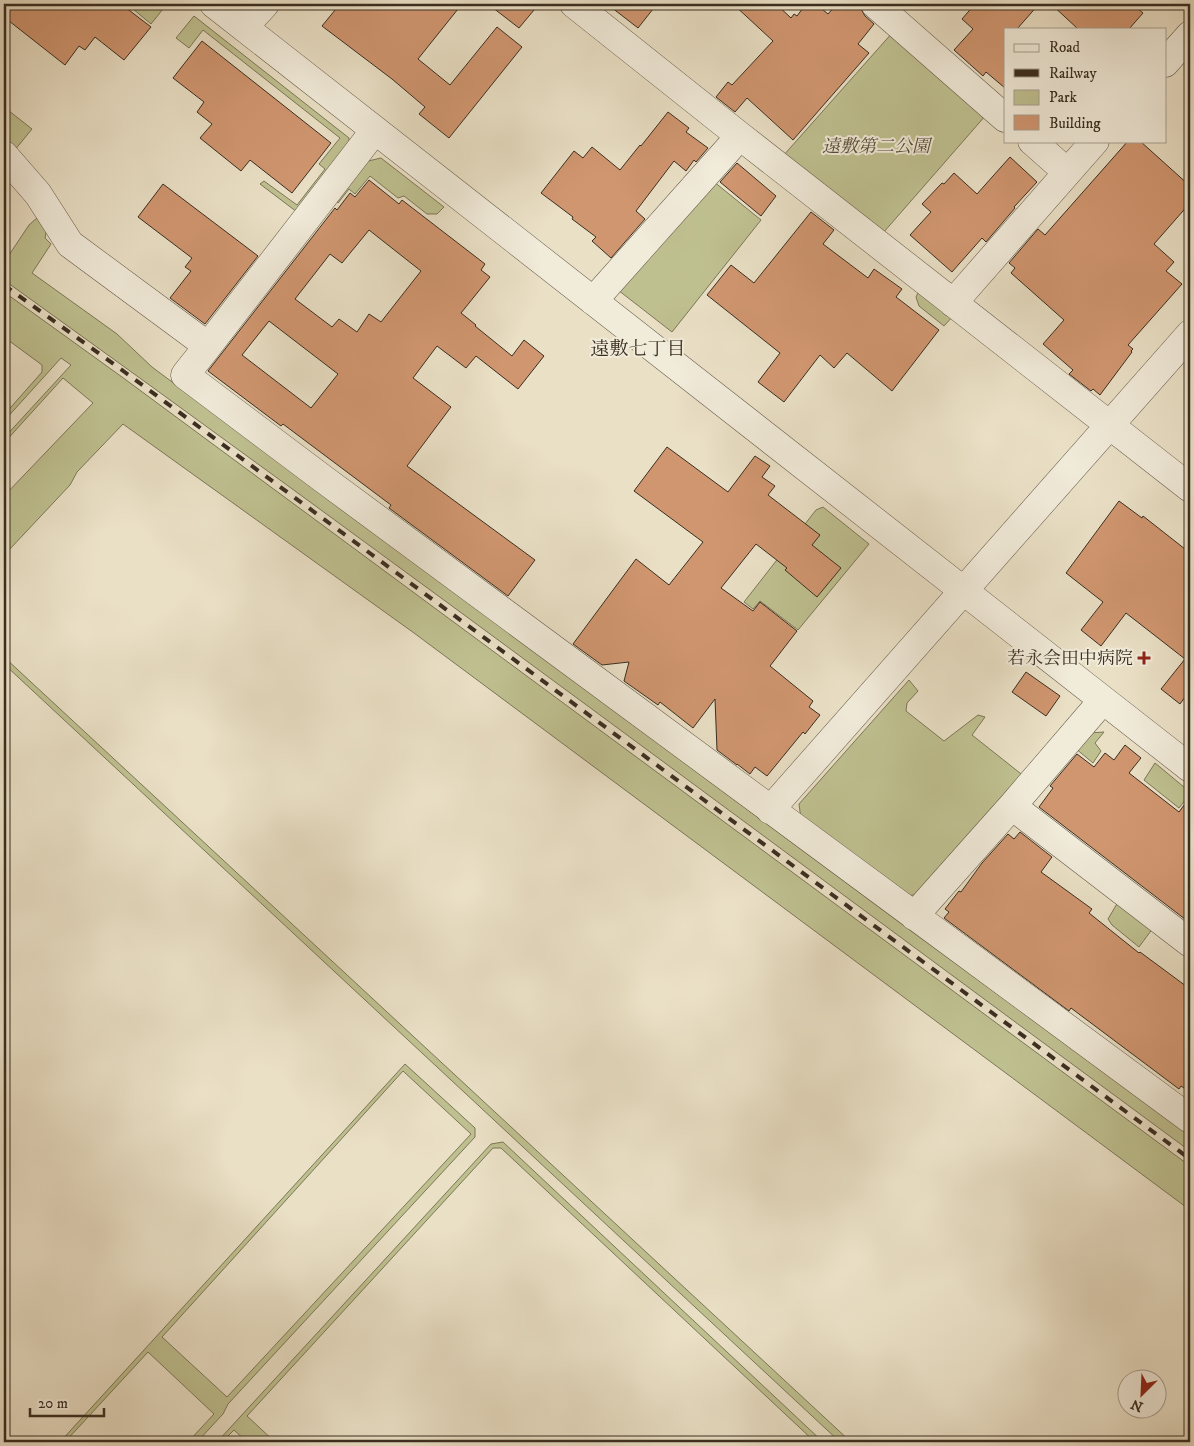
<svg xmlns="http://www.w3.org/2000/svg" width="1194" height="1446" viewBox="0 0 1194 1446" font-family="'IM FELL DW Pica','Noto Serif JP',serif">
	<rect width="100%" height="100%" fill="#eae0c6"/>
	<filter id="stains"><feTurbulence type="fractalNoise" baseFrequency=".004" numOctaves="4"/><feColorMatrix values="0 0 0 0 .2 0 0 0 0 .09 0 0 0 0 .02 0 0 0 .5 -.17"/></filter>
	<radialGradient id="worn" r=".72"><stop offset=".6" stop-color="#630" stop-opacity="0"/><stop offset="1" stop-color="#630" stop-opacity=".3"/></radialGradient>
	<path fill="#bfc090" stroke="#7c7758" fill-rule="evenodd" d="M127 4H167L151 24Z
		M194 16 349 138V147L297 212 260 184 264 181 297 205 325 169 319 164 340 138 203 30 189 48 176 38Z
		M893 32 986 115 883 233 783 156Z
		M4 107 32 129 14 151 4 139Z
		M381 158 444 207 437 214H427L404 196 398 198 370 176 355 194 349 189 338 203 335 199 364 162Z
		M713 181 761 220 672 332 618 290Z
		M39 216 47 228 45 238 51 244 32 273 117 334 152 367 907 928 1190 1135V1151C795 860 402 566 4 280V252L9 255 29 225Z
		M919 291 953 316 944 326 919 306 916 297Z
		M4 292 122 377 1190 1166V1210L414 633 123 424 77 472 70 485 9 550 4 545V496L93 403 63 378 4 443V438L71 365 61 358 4 421V415L42 372V365L4 337Z
		M823 507 869 544 798 630 760 601 753 609 744 602 816 510Z
		M4 657 851 1442H840L4 664Z
		M909 680 918 691 907 703 906 711 944 741 978 715 985 717 972 735 1025 777 920 894 906 896 801 819 799 804Z
		M1104 732 1095 743 1101 751 1093 763 1075 748 1089 733Z
		M1155 763 1190 792V794L1179 808 1144 780Z
		M1118 902 1153 928 1139 947 1112 925 1108 919Z
		M405 1064 475 1128V1137L228 1404 223 1414 197 1442H188L214 1414 148 1352 65 1442H60ZM403 1071 471 1134 227 1397 162 1337Z
		M503 1142 823 1442H815L501 1148H493L247 1416 275 1442H247L234 1430 222 1442H217L491 1144Z"/>
	<path fill="#d09670" stroke="#3a2e21" fill-rule="evenodd" d="M4 4H121L151 27 124 60 95 37 85 50 79 46 65 65 4 17Z
		M340 4H462L418 59 450 85 497 27 522 47 449 138 419 114 425 107 392 79 322 26Z
		M488 4H539L519 28Z
		M607 4H657L638 28Z
		M733 4H776L791 18 794 14 797 16 806 4H816L828 14 837 4H856L860 7 865 16 874 24 858 44 869 53 793 140 747 98 735 112 716 97 728 82 732 85 773 41Z
		M975 4H1039L1017 29H1005V88L986 72 983 76 954 50 973 29 962 19Z
		M1051 4H1132L1143 13 1129 29H1078Z
		M202 41 331 143 292 193 250 160 241 171 200 138 212 124 197 112 204 102 173 78Z
		M668 112 689 128 686 132 708 148 696 162 694 160 686 171 674 161 636 211 645 219 611 258 592 241 596 237 572 219 573 217 541 193 574 151 583 158 592 147 620 170 640 145 641 146Z
		M1128 141H1140L1190 186V203L1154 244 1174 262 1166 271 1182 284 1128 345 1133 349 1131 351 1132 352 1100 395 1093 389 1091 391 1069 374 1073 370 1043 344 1064 320 1011 273 1015 268 1009 263 1038 229 1045 235Z
		M1010 157 1037 182 1014 207 1015 208 986 242 982 238 952 272 910 235 931 212 922 204 942 183 944 184 954 173 977 194Z
		M737 163 776 196 761 216 720 182Z
		M369 180 399 204 402 200 485 264 481 270 490 277 461 313 476 325 475 326 512 356 524 340 544 356 518 389 476 356 466 368 437 346 413 378 451 407 407 466 535 560 508 596 389 508 391 505 283 424 281 426 208 371 335 208 337 210 350 193 355 197ZM369 230 421 271 381 322 369 314 357 332 339 319 332 327 295 299 330 254 342 263ZM269 321 338 374 311 408 242 355Z
		M163 184 258 256 205 324 170 298 191 271 185 267 192 258 138 217Z
		M811 212 834 230 823 244 868 278 874 269 902 289 896 297 939 330 892 391 847 353 834 368 820 355 784 402 758 382 780 353 707 295 731 265 754 283Z
		M667 447 728 492 755 456 770 466 762 477 775 486 768 495 820 535 812 545 841 568 817 597 785 570 787 568 756 544 721 588 753 611 760 602 797 631 770 666 813 701 809 707 820 715 805 734 803 732 767 776 755 767 750 774 737 764V765L717 750 715 699 693 728 660 702 658 705 624 681 629 662 602 665 573 644 636 559 669 585 703 542 634 491Z
		M1119 501 1142 518 1143 516 1190 553V690L1180 704 1161 689 1185 659 1126 613 1101 646 1081 630 1103 602 1066 573Z
		M1026 672 1060 696 1046 716 1012 692Z
		M1125 745 1141 758 1129 773 1179 812 1190 797V923L1039 807 1053 788 1050 786 1077 754 1094 767 1105 753 1114 760Z
		M1020 832 1052 857 1041 872 1092 909 1089 913 1139 953 1140 952 1190 989V1092L1181 1086 1179 1089 1071 1008 1069 1011 944 918 949 912 945 909 959 891 961 892 982 863 1008 834 1014 839Z"/>
	<g fill="none" stroke-linecap="round" stroke-linejoin="round">
		<g stroke="#665a4a" stroke-width="29">
			<path id="minor" d="M214 4 1190 768
				M574 4 740 136 1190 488
				M875 4 1005 118
				M244 27 265 4
				M1165 63 1190 35
				M1032 141 1067 172
				M4 155 38 194 70 244 208 346 375 130
				M593 301 740 136
				M953 303 1095 141
				M208 346 185 375 322 478 1190 1119
				M1012 806 1103 700
				M770 810 1190 334
				M914 916 1012 806 1190 943"/>
		</g>
		<use href="#minor" stroke="#f1ebda" stroke-width="28"/>
		<path stroke="#3a2e21" stroke-width="4" stroke-dasharray="9 9" stroke-linecap="butt" d="M4 285 126 373 1190 1159"/>
	</g>
	<path fill="#8f2418" stroke="#f1ebda" stroke-width="2" d="M1141.5 650.5h5v5h5v5h-5v5h-5v-5h-5v-5h5z"/>
	<g text-anchor="middle" stroke-width="4" stroke-linejoin="round" paint-order="stroke">
		<g font-size="18" font-style="italic" fill="#554b37" stroke="#f1ebda">
			<text x="876" y="152">遠敷第二公園</text>
		</g>
		<g font-size="18" fill="#3a2e21" stroke="#f1ebda" text-anchor="end">
			<text x="1133" y="664">若永会田中病院</text>
		</g>
		<g font-size="19" fill="#3a2e21" stroke="#f1ebda">
			<text x="638" y="355">遠敷七丁目</text>
		</g>
	</g>
	<rect width="1194" height="1446" fill="none" stroke="#eae0c6" stroke-width="20"/>
	<rect x="5" y="5" width="1184" height="1436" fill="none" stroke="#3a2e21" stroke-width="2.5"/>
	<rect x="10" y="10" width="1174" height="1426" fill="none" stroke="#3a2e21"/>
	<rect x="1004" y="28" width="162" height="115" fill="#f1ebda" stroke="#a89f90"/>
	<rect x="1014" y="44" width="25" height="8" fill="#f1ebda" stroke="#a89f90"/>
	<text x="1049" y="52" font-size="15" fill="#3a2e21">Road</text>
	<rect x="1014" y="69" width="25" height="8" fill="#3a2e21" stroke="#a89f90"/>
	<text x="1049" y="78" font-size="15" fill="#3a2e21">Railway</text>
	<rect x="1014" y="90" width="25" height="15" fill="#bfc090" stroke="#a89f90"/>
	<text x="1049" y="102" font-size="15" fill="#3a2e21">Park</text>
	<rect x="1014" y="115" width="25" height="15" fill="#d09670" stroke="#a89f90"/>
	<text x="1049" y="128" font-size="15" fill="#3a2e21">Building</text>
	<g transform="translate(1142 1394) rotate(204)"><circle r="24" fill="#f1ebda" stroke="#a89f90"/>
	<path d="M0-4L9 19L0 12L-9 19Z" fill="#8f2418"/>
	<text y="-8" font-size="14" font-weight="bold" text-anchor="middle" fill="#3a2e21">N</text>
	</g>
	<path d="M30 1408v8h74v-8" fill="none" stroke="#3a2e21" stroke-width="2.5"/>
	<text x="38" y="1408" font-size="15" fill="#3a2e21" stroke="#f1ebda" stroke-width="4" paint-order="stroke">20 m</text>
	<rect width="100%" height="100%" filter="url(#stains)"/>
	<rect width="100%" height="100%" fill="url(#worn)"/>
</svg>
